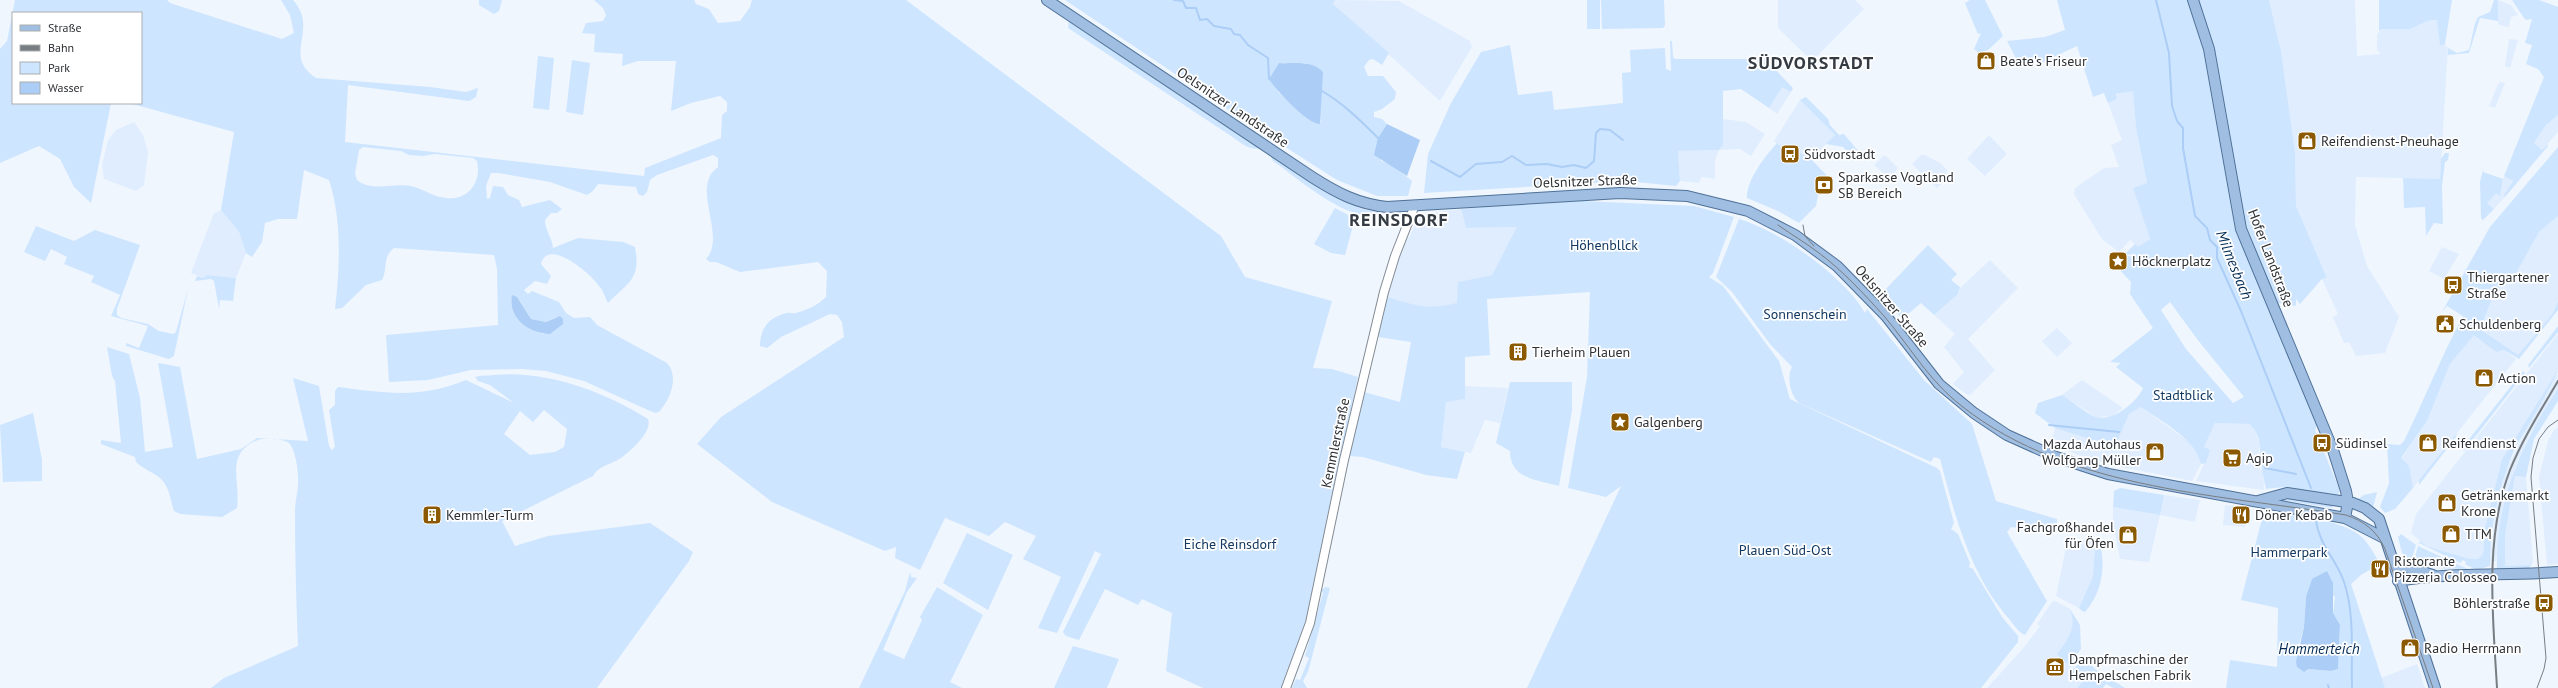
<svg xmlns="http://www.w3.org/2000/svg" width="2558" height="688" viewBox="0 0 2558 688" font-family="'PT Sans',sans-serif">
	<rect width="100%" height="100%" fill="#eff6fe"/>
	<path fill="#dfedfe" d="M1335 0 1399 1 1470 41 1472 47 1440 101 1333 4Z
		M1778 0H1855L1864 9 1812 61 1778 28Z
		M2269 0H2355L2357 56 2381 54 2377 50V34L2382 29H2410L2430 20H2438L2440 46 2445 44 2448 48 2440 179 2356 177 2355 225 2367 266 2399 317 2385 353 2356 356 2349 342 2344 343 2333 317 2338 314 2322 279 2327 278 2296 206 2295 152 2281 51Z
		M2498 0 2511 5 2518 15 2511 17 2509 27 2499 25 2496 16Z
		M2509 39 2518 40 2510 68 2505 66Z
		M2501 82 2505 83 2495 108 2489 106 2498 84Z
		M1782 86 1791 92 1777 114 1769 108Z
		M2129 90 2133 91 2136 128 2147 184 2133 188 2150 239 2138 247 2130 240 2119 252 2102 239 2074 194 2075 188 2104 168 2119 167 2111 145 2122 140 2108 103 2117 99 2116 95Z
		M1800 100 1835 135 1820 150 1817 148 1810 155 1802 154 1792 144 1787 148H1782L1774 141Z
		M2558 115V132L2542 150 2534 143 2546 125Z
		M1723 119 1746 122 1765 134 1751 156 1740 149 1719 150 1715 160V179L1702 177 1699 183 1680 181 1678 151 1719 150 1723 145Z
		M134 122 143 135 148 152 144 185 136 191 104 179 102 165 108 140 116 130Z
		M1989 135 2007 154 1985 176 1967 159Z
		M1921 155H1925L1940 163 1947 170 1946 179 1937 188 1912 164Z
		M1883 156H1886L1898 168 1894 173H1883L1874 165Z
		M2504 176 2513 181 2504 195 2505 197 2494 209 2487 203 2496 192 2500 195Z
		M1461 209 1466 228 1518 227 1492 275 1458 282V303L1434 308 1419 307 1387 297 1390 281 1405 239 1409 238 1419 215Z
		M221 210 239 232 246 253 236 278 207 275 203 278 191 273 214 213Z
		M2558 216V300L2553 313 2518 355 2480 329 2481 322 2494 293 2515 275 2539 232Z
		M2442 247 2459 254 2444 279 2429 271Z
		M1990 260 2018 288 1968 339 1995 370 1970 395 1966 394 1953 384 1964 372 1944 347 1955 334 1934 315 1958 294 1961 287Z
		M2057 328 2072 343 2057 357 2042 341Z
		M2474 334 2496 352 2504 350 2516 359 2413 488 2410 474 2401 459 2427 421 2450 364Z
		M2558 334V370L2502 459 2485 528 2483 554 2478 559H2470L2426 546 2411 533 2416 514Z
		M2558 374V389L2529 436 2515 468 2503 512 2496 561H2490L2496 509 2506 471 2531 420Z
		M2082 380 2123 408 2112 416 2096 417 2062 395Z
		M1464 386 1508 388 1500 423 1485 420 1471 453 1441 447 1446 401 1465 399Z
		M2141 407 2188 441 2199 456 2201 464 2192 481 2107 464 2078 455 2051 443 2055 428 2115 447 2129 414Z
		M2215 423 2249 424 2255 431 2259 442V467L2263 472 2264 490 2196 481 2210 451 2204 447Z
		M2558 427V564L2547 565 2539 477 2548 441 2554 430Z
		M2515 476 2526 477 2533 562 2530 565 2505 566V536Z
		M2164 495 2200 500 2195 522 2160 515 2149 562 2120 559 2113 522V507L2159 515Z
		M2225 505 2243 508 2247 512 2245 527 2223 525Z
		M2088 539 2095 545 2093 576 2079 608 2056 596 2065 552V542Z
		M2055 601 2070 609 2073 616 2071 637 2058 654 2073 669 2070 672 2082 682 2077 688H1987L2027 644 2040 626 2037 624 2052 602Z
		M2417 664 2425 688H2385L2381 678Z"/>
	<path fill="#cee5ff" fill-rule="evenodd" d="M15 0H167L170 3 282 39 294 33 290 15 281 0H293C320 30 281 55 316 78L430 87 466 92 478 88 476 97 469 101 348 85 345 142 644 176 645 168 721 138 722 115 727 111V102L720 96 691 103 671 111 676 61H638L622 66 623 54 594 52 595 34 582 33 586 23 603 21 606 15 603 8 594 0H694L696 4 709 9 718 23 740 21 750 7 752 0H906L1221 236 1245 277 1332 301 1313 368 1332 369 1358 377C1346 434 1333 491 1322 549 1312 595 1306 647 1282 688H1203L1166 671 1172 613 1142 599 1138 605 1105 589 1079 640 1066 636 1063 632 1101 554 1095 551 1057 633 1038 628 1061 577 1023 559 1036 536 1005 522 989 536 945 518 920 570 895 558 896 547 885 551 772 502 697 444 721 417 844 337 842 322 837 315 830 314 781 337 767 348 760 346C760 329 768 317 787 313 790 312 793 314 796 313 807 310 818 305 826 297L827 271 818 262 740 272 716 262H710L706 259C725 239 698 199 710 176 711 173 716 169 718 167V158L713 155 657 175 650 180 647 192 643 196 638 194 636 187 598 184 593 191 587 195 550 182 498 173H491L486 186 487 199 490 198 493 186 503 187 508 195 519 200 522 207 550 200 562 209 557 213H551L545 220C545 230 552 237 553 248L578 238 623 242 635 247C641 280 628 282 608 303 605 297 603 290 599 286 591 274 548 237 541 264L551 276 547 284 535 281 524 290 528 294 532 291 559 302 566 313 574 318 590 317 597 325 667 363C679 376 671 398 660 411L656 413 650 411 584 381 546 371 522 369 471 370 428 380 389 382 386 335 498 325 497 269 494 255 394 248C382 257 388 269 382 280L366 285 342 308 335 309C340 267 342 220 329 180L304 170 297 219H278L265 223 262 242 252 257 246 253 239 232 221 210 234 132 129 103H141V13H13V103H111L91 203 74 187 60 159 39 146 0 163V49L7 41ZM363 147 401 151 409 155 423 156 435 154 473 158 477 161C482 182 468 201 446 198 434 197 423 189 411 186 393 183 371 192 357 180L355 174 359 150ZM517 297 531 319 546 322 556 317 543 334 511 301Z
		M479 0H502L499 11 494 14 479 5Z
		M1065 0H1335L1333 4 1389 53 1382 65 1373 59 1369 60 1364 67 1368 76H1383L1396 92 1395 99 1382 109 1374 112V117L1382 119 1387 124 1378 138 1381 161 1391 164 1412 181 1408 196H1377L1337 180 1257 129ZM1279 63H1306L1321 121 1319 124 1304 115 1278 92Z
		M1587 0H1600V29H1587Z
		M1601 0H1664L1665 25 1663 28 1602 29Z
		M1970 0H1985L2003 36 1988 50 1979 53 1974 49 1981 33 1978 34 1965 3Z
		M2057 0H2188L2203 47 2237 230 2317 425 2315 430 2340 491 2338 495 2284 487 2266 489C2264 479 2261 469 2261 458 2259 443 2261 435 2249 424L2215 423 2204 447 2210 450 2206 463 2201 464C2195 438 2162 422 2141 407L2129 414 2115 447 2055 428 2035 413 2038 403 2062 395C2072 401 2085 413 2096 417 2113 422 2137 402 2143 388L2116 367 2121 363 2110 362 2153 328 2130 294 2131 282 2117 267 2128 256 2134 257 2135 254 2124 255 2135 244 2138 247 2150 239 2133 188 2147 183 2136 128 2133 91 2116 94 2117 99 2108 103 2104 93 2093 97 2077 46 2039 64 2034 61 2021 68 2007 41 2045 37 2065 30ZM2170 302 2197 339 2244 397 2233 403 2186 349 2161 310Z
		M2198 0H2269L2281 51 2295 152 2296 206 2327 278 2322 279 2300 304 2296 299V306L2278 303 2246 228 2213 46Z
		M2379 0H2452L2445 44 2440 46 2437 20H2430L2410 29H2382L2379 31Z
		M2494 0H2498V21L2480 18 2469 53 2448 55V48L2457 53 2469 50 2475 23 2478 17 2490 12Z
		M2512 0H2539L2558 7V115L2546 125 2534 143 2542 150 2548 144V146L2505 197 2504 195 2513 181 2504 176 2544 77 2538 69 2526 64 2532 45 2525 43 2532 19 2526 20 2524 18Z
		M1069 20 1261 148C1251 151 1242 144 1234 138L1068 28Z
		M1670 41H1672L1673 57 1675 59H1765L1793 88 1791 92 1782 87 1769 108 1741 89 1723 91V145L1719 150 1678 151 1680 181 1676 186 1626 181 1424 193 1428 154 1451 103 1481 52 1510 45 1518 95 1552 91 1554 110 1623 103 1622 73 1631 72 1630 50 1665 48 1666 69 1671 71Z
		M538 56 554 58 549 110 533 108Z
		M572 60 590 63 583 115 566 112Z
		M1806 97 1828 119 1830 125 1839 135 1844 134 1860 153 1853 157 1843 147 1826 144 1835 135 1800 100Z
		M1777 143 1782 148H1787L1792 144 1802 154 1810 155V158L1832 181 1818 195 1816 206 1799 223 1778 211 1747 198C1746 181 1765 156 1777 143Z
		M2558 147V216L2539 232 2515 275 2494 293 2480 329 2518 355 2553 313 2558 301V310L2519 359 2504 350 2496 352 2474 335 2450 364 2427 421 2401 458 2409 466 2413 488 2395 509 2385 513 2380 507 2389 483 2387 444 2400 445 2404 441C2424 400 2441 357 2463 316L2447 306 2442 312 2490 227Z
		M2445 153H2449L2448 160 2445 162 2442 186 2443 224 2434 223 2426 236 2425 207 2404 208 2403 178 2440 179 2441 159Z
		M1274 156 1338 199 1366 210 1383 213C1352 228 1297 177 1273 161L1271 157Z
		M2484 166 2483 172 2503 179 2500 196 2496 193 2487 203 2494 209 2483 220 2481 218 2480 182Z
		M1560 200 1694 206 1734 217 1713 273 1709 277 1723 286 1779 361 1790 399 1937 468 1940 471 1954 523 1951 529 1958 534 1970 563 1969 567 1973 569 2002 617 2018 636V642L1981 688H1527L1621 486 1606 497 1568 488 1587 377 1590 292 1487 299 1490 355 1465 357V399L1446 402 1441 447 1465 452 1457 479 1426 475 1363 457 1349 456 1364 392 1400 402 1411 342 1378 337 1387 297C1417 306 1427 310 1457 303L1458 282 1492 275 1517 227 1466 228 1461 209Z
		M1335 208 1352 217 1354 222 1345 255 1331 253 1314 244Z
		M1739 219C1780 231 1844 276 1865 313L1867 309 1924 380 1972 424 1996 501 2057 519V532L2011 527 2007 532 2047 601 2025 635C2019 633 2014 625 2010 620 1970 575 1955 516 1940 459L1934 457 1931 462 1799 403C1791 396 1786 377 1792 367L1770 344 1732 292 1716 277Z
		M36 226 74 241 95 230 140 245 117 309V315L121 318 148 324 159 331 173 334 176 332 188 289 174 356 169 359 126 346V343L139 348 148 326 111 316 120 295 91 282 94 276 64 264 67 257 51 249 45 261 24 252Z
		M1928 245 1957 274 1951 280 1960 287 1958 294 1934 315 1921 303 1902 319 1882 296V293Z
		M207 275 236 278 233 301 220 300 219 309 214 281 211 279 195 281 197 276 203 278Z
		M2558 326V332L2529 368 2528 365Z
		M107 347 129 354 140 398 145 452 173 447 158 363 180 367 197 459 241 449 257 438 308 441 293 378 319 386 329 446 332 450 335 447 329 410 335 405V391L338 387C385 393 421 399 466 380L514 403 490 385 478 381 475 377C481 375 487 376 494 375 546 370 603 391 648 419 653 431 631 451 621 458 612 464 598 466 593 476L502 521 515 546 548 536 650 523 693 552 689 561 597 688H211L224 678 298 646C296 601 295 555 295 510 295 500 299 489 298 479 298 469 296 453 290 444 285 438 264 438 258 440 224 453 241 481 237 508L222 517 180 514 174 511C170 500 170 487 160 478 153 472 143 469 136 462L135 457 101 444V440L121 443 115 381 112 376ZM544 410 567 429 564 447 555 452 530 455 504 434 520 411 533 422Z
		M2558 370C2558 377 2519 440 2513 453 2498 489 2490 528 2490 566 2479 569 2477 571 2465 564L2466 562 2463 560 2460 563 2419 543 2420 541 2426 546 2470 559H2478L2483 554 2485 528 2502 459Z
		M2523 371 2525 373 2464 451 2462 448Z
		M1510 382H1572V410L1559 486C1537 480 1510 479 1510 451L1496 443Z
		M2558 389V401L2534 439 2526 477 2515 476 2505 536V566L2530 565 2533 562 2529 568 2497 569C2495 503 2522 442 2558 389Z
		M33 413 42 460V481L3 482 0 425Z
		M2457 433 2456 437 2419 485V480Z
		M2120 488 2164 495 2160 515 2113 507 2114 491Z
		M2377 492 2373 508 2358 499 2364 495Z
		M2276 496 2333 504 2332 508 2275 499Z
		M2264 511C2290 516 2333 518 2355 532 2367 539 2373 552 2380 564L2361 575 2351 584 2385 688H2226L2230 660 2277 667 2278 608 2241 600ZM2335 596 2333 614 2340 625 2338 669 2331 671 2308 669 2297 651 2304 627 2306 597Z
		M967 533 1013 555 988 610 943 583Z
		M2401 534 2416 545 2411 561 2402 553 2398 537Z
		M2098 538C2107 562 2103 592 2085 612L2082 611 2079 608 2093 576 2095 546 2088 539Z
		M2418 546 2468 569 2425 568 2413 564Z
		M910 572 911 577 917 578 907 592 883 650 904 659 922 620 920 617 937 587 983 615 950 682 962 688H859L905 591Z
		M1326 587 1330 588 1308 672 1303 681 1307 688H1292L1296 679 1300 680 1309 658 1305 656 1323 593 1321 590Z
		M2070 609 2080 625 2081 649 2069 665 2057 654C2068 640 2077 627 2070 609Z
		M1073 646 1119 659 1107 688H1054Z
		M2085 658 2095 669 2125 688H2113L2106 684 2103 688H2077L2082 682 2070 672Z"/>
	<path fill="#accdf5" d="M1279 63C1294 64 1312 60 1323 72L1320 124C1308 125 1275 89 1269 79Z
		M1387 124 1420 140 1407 176 1374 155 1378 138Z
		M512 295 517 297 531 319 546 322 560 316 563 319V324L550 334C529 333 508 319 512 295Z
		M2327 571 2333 583V613L2340 625 2338 669 2331 671 2308 669 2304 672 2297 667 2296 662 2304 627 2306 597 2312 579Z"/>
	<g fill="none" stroke-linecap="round" stroke-linejoin="round">
		<path stroke="#accdf5" stroke-width="2" d="M1174 0 1183 1 1186 8H1196L1200 20 1207 19 1214 26 1231 29 1234 34 1240 35 1248 45 1268 58 1269 79
			M2156 0 2169 53 2172 106 2177 121 2183 128V148L2195 216 2207 228 2210 240 2217 247V258L2241 311 2311 488
			M1322 91C1344 104 1360 120 1378 138
			M1431 161 1460 177 1476 164 1502 162 1512 156 1526 165 1547 164 1562 167 1574 165 1586 168 1594 161 1596 133 1600 129 1610 130 1623 140
			M2049 425 2119 432
			M2265 468 2296 474
			M2316 521C2319 545 2337 560 2344 582 2355 614 2351 654 2352 688
			M2328 685 2329 688"/>
		<g stroke="#838b94" stroke-width="10">
			<path id="tertiary" d="M1286 688 1310 623 1344 460 1384 292 1395 256 1415 205"/>
		</g>
		<g stroke="#4f7198" stroke-width="12">
			<path id="primary" d="M1047 0 1312 177C1337 193 1358 204 1387 207L1620 193 1687 196 1748 211 1795 235 1837 266 1886 316 1939 384 1974 413 2007 435 2056 457 2108 474 2345 518 2384 538
				M2193 0 2209 49 2241 229 2333 450 2346 491 2348 502 2345 518
				M2258 501 2287 493 2353 503 2365 508 2379 519 2435 688
				M2392 563 2433 575
				M2398 581C2449 572 2505 576 2558 572"/>
		</g>
		<use href="#tertiary" stroke="#fff" stroke-width="8"/>
		<use href="#primary" stroke="#a0bee1" stroke-width="10"/>
		<path stroke="#787d82" stroke-width="1" d="M1778 225C1792 235 1806 243 1819 253 1843 271 1864 294 1884 316 1907 343 1925 374 1952 398 2057 489 2215 494 2346 515 2364 521 2377 531 2385 549L2433 688
			M1803 225 1805 236 1814 246
			M2537 688 2544 669 2546 658 2531 477 2533 458 2539 439 2548 427 2558 420"/>
		<path stroke="#787d82" stroke-width="2" d="M2497 688C2493 617 2484 538 2510 470 2523 438 2541 410 2558 381"/>
	</g>
	<defs>
		<g id="shop-square" transform="scale(1)"><rect x="-9" y="-9" width="18" height="18" rx="4" fill="#8a5900" stroke="#fff"/><path d="M-5-2.5h2.3a2.7 3.5 0 0 1 5.4 0H5L5.5 6h-11ZM-1.5-2.5h3a1.5 2.3 0 0 0-3 0Z" fill="#fff"/></g>
		<g id="bus-square" transform="scale(1)"><rect x="-9" y="-9" width="18" height="18" rx="4" fill="#8a5900" stroke="#fff"/><path d="M-5-6H5V4H4V6H2V4H-2V6H-4V4H-5ZM-3.5-4V0h7V-4ZM-3.5 1.2v1.5H-2V1.2ZM2 1.2v1.5H3.5V1.2Z" fill="#fff"/></g>
		<g id="bank-square" transform="scale(1)"><rect x="-9" y="-9" width="18" height="18" rx="4" fill="#8a5900" stroke="#fff"/><path d="M-6-4H6V4H-6ZM0-2.3a2.3 2.3 0 1 0 0 4.6a2.3 2.3 0 1 0 0-4.6Z" fill="#fff"/></g>
		<g id="sight-square" transform="scale(1)"><rect x="-9" y="-9" width="18" height="18" rx="4" fill="#8a5900" stroke="#fff"/><path d="M0-6L1.8-2.2L6-1.7L2.9 1.2L3.7 5.4L0 3.3L-3.7 5.4L-2.9 1.2L-6-1.7L-1.8-2.2Z" fill="#fff"/></g>
		<g id="civic-square" transform="scale(1)"><rect x="-9" y="-9" width="18" height="18" rx="4" fill="#8a5900" stroke="#fff"/><path d="M-.6-6.5H3V-4.5H.6V-3L4-1V1h2V6H-6V1h2V-1L-.6-3ZM-1.2 2.5V6h2.4V2.5Z" fill="#fff"/></g>
		<g id="building-square" transform="scale(1)"><rect x="-9" y="-9" width="18" height="18" rx="4" fill="#8a5900" stroke="#fff"/><path d="M-4-6H4V6H1V3H-1V6H-4ZM-2.5-4.3h1.7v1.8h-1.7ZM.8-4.3h1.7v1.8H.8ZM-2.5-1h1.7V.8h-1.7ZM.8-1h1.7V.8H.8Z" fill="#fff"/></g>
		<g id="supermarket-square" transform="scale(1)"><rect x="-9" y="-9" width="18" height="18" rx="4" fill="#8a5900" stroke="#fff"/><path d="M-6-5.5h2.5l.6 2H6L4.5 2H-2.5L-4.4-4H-6ZM-1.5 3.2a1.3 1.3 0 1 0 .1 0ZM3 3.2a1.3 1.3 0 1 0 .1 0Z" fill="#fff"/></g>
		<g id="restaurant-square" transform="scale(1)"><rect x="-9" y="-9" width="18" height="18" rx="4" fill="#8a5900" stroke="#fff"/><path d="M-5-6h1v4h1v-4h1v4h1v-4h1v5L-1.5 .5V6h-2V.5L-5-1ZM5-6V6H3V1.5H1.5Q1.5-4 5-6Z" fill="#fff"/></g>
		<g id="museum-square" transform="scale(1)"><rect x="-9" y="-9" width="18" height="18" rx="4" fill="#8a5900" stroke="#fff"/><path d="M0-6L6-3V-2H-6V-3ZM-5-1h2V3h-2ZM-1-1h2V3h-2ZM3-1h2V3H3ZM-6 4H6V6H-6Z" fill="#fff"/></g>
	</defs>
	<g fill-rule="evenodd">
		<use href="#shop-square" x="1986" y="61"/>
		<use href="#shop-square" x="2307" y="141"/>
		<use href="#bus-square" x="1790" y="154"/>
		<use href="#bank-square" x="1824" y="185"/>
		<use href="#sight-square" x="2118" y="261"/>
		<use href="#bus-square" x="2453" y="285"/>
		<use href="#civic-square" x="2445" y="324"/>
		<use href="#building-square" x="1518" y="352"/>
		<use href="#shop-square" x="2484" y="378"/>
		<use href="#sight-square" x="1620" y="422"/>
		<use href="#bus-square" x="2322" y="443"/>
		<use href="#shop-square" x="2428" y="443"/>
		<use href="#shop-square" x="2155" y="452"/>
		<use href="#supermarket-square" x="2232" y="458"/>
		<use href="#shop-square" x="2447" y="503"/>
		<use href="#building-square" x="432" y="515"/>
		<use href="#restaurant-square" x="2241" y="515"/>
		<use href="#shop-square" x="2451" y="534"/>
		<use href="#shop-square" x="2128" y="535"/>
		<use href="#restaurant-square" x="2380" y="569"/>
		<use href="#bus-square" x="2544" y="603"/>
		<use href="#shop-square" x="2410" y="648"/>
		<use href="#museum-square" x="2055" y="667"/>
	</g>
	<g text-anchor="middle" stroke-width="3.5" stroke-linejoin="round" paint-order="stroke">
		<g font-size="14" fill="#2e3135" stroke="#fff" text-anchor="start">
			<text x="2000" y="66">Beate's Friseur</text>
			<text x="2321" y="146">Reifendienst-Pneuhage</text>
			<text x="1804" y="159">Südvorstadt</text>
			<text x="1838" y="182">Sparkasse Vogtland<tspan x="1838" dy="16">SB Bereich</tspan></text>
			<text x="2132" y="266">Höcknerplatz</text>
			<text x="2467" y="282">Thiergartener<tspan x="2467" dy="16">Straße</tspan></text>
			<text x="2459" y="329">Schuldenberg</text>
			<text x="1532" y="357">Tierheim Plauen</text>
			<text x="2498" y="383">Action</text>
			<text x="1634" y="427">Galgenberg</text>
			<text x="2336" y="448">Südinsel</text>
			<text x="2442" y="448">Reifendienst</text>
			<text x="2141" y="449" text-anchor="end">Mazda Autohaus<tspan x="2141" dy="16">Wolfgang Müller</tspan></text>
			<text x="2246" y="463">Agip</text>
			<text x="2461" y="500">Getränkemarkt<tspan x="2461" dy="16">Krone</tspan></text>
			<text x="446" y="520">Kemmler-Turm</text>
			<text x="2255" y="520">Döner Kebab</text>
			<text x="2114" y="532" text-anchor="end">Fachgroßhandel<tspan x="2114" dy="16">für Öfen</tspan></text>
			<text x="2465" y="539">TTM</text>
			<text x="2394" y="566">Ristorante<tspan x="2394" dy="16">Pizzeria Colosseo</tspan></text>
			<text x="2530" y="608" text-anchor="end">Böhlerstraße</text>
			<text x="2424" y="653">Radio Herrmann</text>
			<text x="2069" y="664">Dampfmaschine der<tspan x="2069" dy="16">Hempelschen Fabrik</tspan></text>
		</g>
		<g font-size="14" fill="#2e3135" stroke="#fff">
			<text transform="translate(1233 107) rotate(34)" y="5">Oelsnitzer Landstraße</text>
			<text transform="translate(1585 181) rotate(-2)" y="5">Oelsnitzer Straße</text>
			<text transform="translate(2271 258) rotate(69)" y="5">Hofer Landstraße</text>
			<text transform="translate(1892 306) rotate(49)" y="5">Oelsnitzer Straße</text>
			<text transform="translate(1335 443) rotate(-78)" y="5">Kemmlerstraße</text>
		</g>
		<g font-size="14" fill="#123861" stroke="#fff">
			<text x="1604" y="250">Höhenbllck</text>
			<text x="1805" y="319">Sonnenschein</text>
			<text x="2183" y="400">Stadtblick</text>
			<text x="1230" y="549">Eiche Reinsdorf</text>
			<text x="1785" y="555">Plauen Süd-Ost</text>
			<text x="2289" y="557">Hammerpark</text>
		</g>
		<g font-size="15" font-style="italic" fill="#042c54" stroke="#fff">
			<text transform="translate(2234 265) rotate(68)" y="5">Milmesbach</text>
			<text x="2319" y="654">Hammerteich</text>
		</g>
		<g font-size="18" font-weight="bold" letter-spacing="1" fill="#343b43" stroke="#fff">
			<text x="1811" y="69">SÜDVORSTADT</text>
			<text x="1399" y="226">REINSDORF</text>
		</g>
	</g>
	<rect x="12" y="12" width="130" height="92" fill="#ffffff" stroke="#abadae"/>
	<rect x="20" y="25" width="20" height="6" fill="#a0bee1" stroke="#abadae"/>
	<text x="48" y="32" font-size="12" fill="#2e3135">Straße</text>
	<rect x="20" y="45" width="20" height="6" fill="#787d82" stroke="#abadae"/>
	<text x="48" y="52" font-size="12" fill="#2e3135">Bahn</text>
	<rect x="20" y="62" width="20" height="12" fill="#cee5ff" stroke="#abadae"/>
	<text x="48" y="72" font-size="12" fill="#2e3135">Park</text>
	<rect x="20" y="82" width="20" height="12" fill="#accdf5" stroke="#abadae"/>
	<text x="48" y="92" font-size="12" fill="#2e3135">Wasser</text>
</svg>
